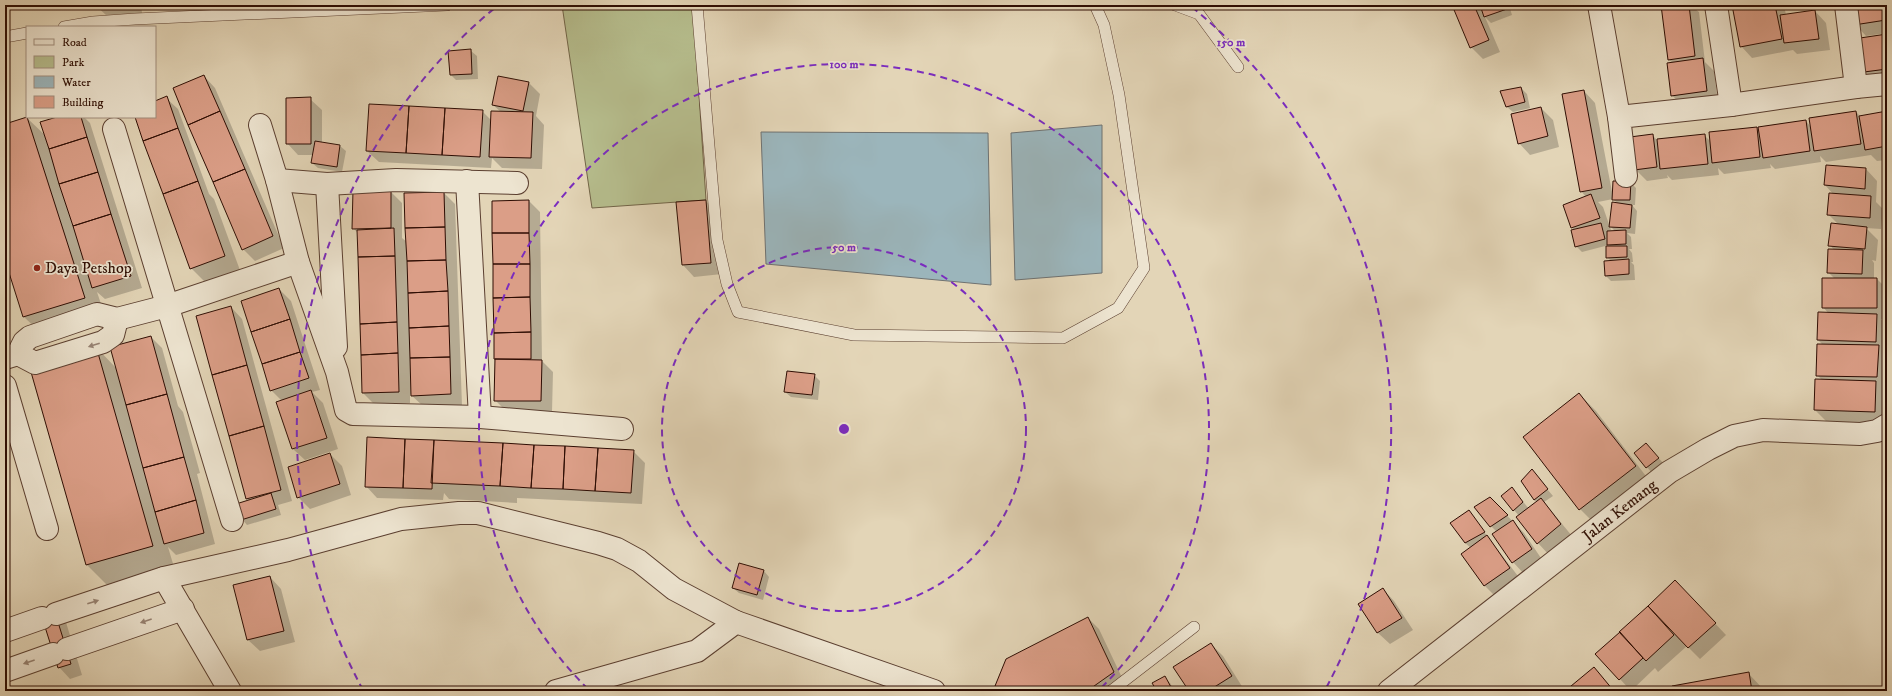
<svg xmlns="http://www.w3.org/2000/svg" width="1892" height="696" font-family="'IM FELL DW Pica',serif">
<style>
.green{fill:#b6bd8d;stroke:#726548}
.water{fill:#9bb5bb;stroke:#6f7271}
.shadow{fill:#0003;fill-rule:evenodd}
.building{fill:#db9e87;stroke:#2e0d03}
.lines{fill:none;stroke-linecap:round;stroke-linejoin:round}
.lane-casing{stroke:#5b3f30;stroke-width:12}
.street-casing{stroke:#5b3f30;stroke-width:24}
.lane{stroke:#ede4d0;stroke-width:11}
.street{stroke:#ede4d0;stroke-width:22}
.oneway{fill:#978374}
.ring{fill:none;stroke:#7b2cbf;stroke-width:2;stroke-dasharray:7 5}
.poi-dot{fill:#8f2418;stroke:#ede4d0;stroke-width:1.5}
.labels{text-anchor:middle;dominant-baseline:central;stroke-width:3.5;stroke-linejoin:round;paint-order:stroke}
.poi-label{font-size:16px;fill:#2e0d03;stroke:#ede4d0;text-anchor:start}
.street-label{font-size:16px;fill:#2e0d03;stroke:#ede4d0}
.centre{fill:#7b2cbf;stroke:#ede4d0;stroke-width:2}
.ring-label{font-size:12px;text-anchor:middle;font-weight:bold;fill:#7b2cbf;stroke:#ede4d0;stroke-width:3.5;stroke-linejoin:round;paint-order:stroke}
</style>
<rect width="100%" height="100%" fill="#e3d5b7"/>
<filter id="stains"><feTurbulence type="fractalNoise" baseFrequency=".005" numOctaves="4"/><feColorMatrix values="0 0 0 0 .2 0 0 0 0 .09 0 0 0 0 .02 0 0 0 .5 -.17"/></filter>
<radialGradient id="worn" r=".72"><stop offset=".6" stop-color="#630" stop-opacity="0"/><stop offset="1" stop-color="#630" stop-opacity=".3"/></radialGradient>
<!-- green -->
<path class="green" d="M562,5H693L706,200L592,208Z"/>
<!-- water -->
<path class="water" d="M1102,125V273L1015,280L1011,133Z
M761,132L988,133L991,285L766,264Z"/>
<!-- shadow -->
<path class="shadow" d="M95,5H141L142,13L106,15Z
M1453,5H1509L1512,15L1491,23L1485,17L1500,52L1483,59L1471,47Z
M1662,5H1695V9L1699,12L1705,62L1714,71L1718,102L1683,107L1672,95L1673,63L1669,60Z
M1733,5H1784L1786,15L1815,11L1826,23L1830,50L1797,54L1793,50L1752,58L1741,46Z
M1853,5H1887V33L1866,36L1855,24Z
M1887,35V88L1882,89L1865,72Z
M471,51L477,56L478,79L456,80L450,74L449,52Z
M204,76L215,88L284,248L255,261L243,249Z
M529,83L540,94L536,116L544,125L542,169L502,168L492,158L491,168L379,162L367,151L482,111L491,120L501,112L493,105Z
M1521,88L1527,94L1530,108L1513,112L1507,107Z
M1584,91L1595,103L1613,197L1630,182L1636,188L1635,205H1632L1637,211L1635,234L1627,233L1631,237L1632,249H1629L1632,253L1633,262H1631L1634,265L1635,280L1611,281L1606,276L1611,261L1607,257L1611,247L1609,245L1582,252L1576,246L1575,230L1572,228L1564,205L1586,197L1581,191ZM1613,199L1618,204L1610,226L1616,232H1606L1611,230L1603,207L1598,202Z
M166,98L178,109L209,194L214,199L241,273L208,285L191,268L136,117H155V102Z
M310,99L322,110V143L340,146L346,151L342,172L318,168L312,163L314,155H298L287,143Z
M1541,108L1553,120L1559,147L1530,155L1519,143Z
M1856,112L1861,117L1887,112V160L1877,161L1871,155L1826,162L1820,156L1821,162L1775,169L1770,164L1771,168L1724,174L1718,168L1719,175L1672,180L1667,175L1668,178L1647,181L1635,169L1652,135L1657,140L1704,135L1710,141L1756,128L1760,132L1806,121L1811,127Z
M60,117H84L90,123L142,288L105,299L97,292L106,319L46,338L24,317L5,256V125L27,118L46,136Z
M1866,169L1877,181L1876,202L1883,209L1881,229L1866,228L1878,240L1876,261L1872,260L1874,263V279H1877L1887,289V319H1881L1887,325V353H1885L1887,355V388H1882L1887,393L1886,423L1827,422L1815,410L1816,380H1822L1817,375L1823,345L1818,340L1829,314L1823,307L1835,279L1828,272L1834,250L1830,245L1839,225L1828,214L1834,195L1825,185Z
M390,191L402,203V238L407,242L444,193L455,204L462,406L424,407L410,394V403L375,405L363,393L358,233L353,228Z
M529,201L540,212L542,361L553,372L552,412H507L495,400L493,202Z
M706,201L717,213L722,274L694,277L683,265L678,203Z
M279,289L291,301L320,390L312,392L323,403L338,449L305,460L293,449L278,403L282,401L271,390Z
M231,307L242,319L292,501L278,505L281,515L247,525L242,519L249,501L247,499L197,317Z
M151,337L162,348L178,406L183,412L200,473L197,474L215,544L176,555L168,547L174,567L108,586L87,565L96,347L117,369Z
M814,375L820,381L818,400L791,397L785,392Z
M1579,394L1596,411L1652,484L1597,526L1580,509L1524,437Z
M1646,444L1664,464L1652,473L1635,453Z
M633,451L645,463L642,504L517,498V503L449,499L444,493L443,500L377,498L366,486Z
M330,454L342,466L351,495L310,509L298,497Z
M1532,471L1553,496L1544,502L1572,536L1549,555L1538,543L1519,516L1502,496L1512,488L1529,509L1537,502L1534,500Z
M1490,498L1524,533L1543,561L1524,574L1513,562L1497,532L1491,526Z
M1468,511L1521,580L1496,597L1485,586L1463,554L1471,548L1465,543Z
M764,571L769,577L763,600L739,593L733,588Z
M270,577L281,589L295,642L260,651L248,640Z
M1675,581L1726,635L1700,659L1687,646L1658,672L1655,668L1631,691L1597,654Z
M1383,589L1394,601L1413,630L1390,644L1378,633L1360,604Z
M41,611L65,619L82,675L70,679L59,667Z
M1088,618L1099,629L1125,684L1115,691H1002L996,685Z
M1211,644L1223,656L1243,688L1238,691H1190Z
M1594,668L1614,691H1566Z
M1748,673L1765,691H1674Z
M1165,677L1170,683L1175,691H1158Z"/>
<!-- building -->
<path class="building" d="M1452,5H1474L1489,40L1470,48Z
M1480,5H1506L1507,9L1484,17Z
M1661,5H1689L1695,56L1668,60Z
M1732,5H1775L1782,39L1740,47Z
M1852,5H1885L1886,20L1854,25Z
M1815,10L1819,39L1784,43L1780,15Z
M1887,34V69L1864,72L1860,38Z
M471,49L472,74L450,75L448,51Z
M1703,58L1707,91L1671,96L1667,63Z
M204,75L220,111L188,125L173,88Z
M498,76L529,82L523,111L492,105Z
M1521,87L1525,102L1506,107L1500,91Z
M1584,90L1602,188L1580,192L1562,94Z
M167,96L178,128L143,141L135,117H155V101Z
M311,97V144H286V98Z
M369,104L409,106L406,153L366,151Z
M409,106L445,108L442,155L406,153Z
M1541,107L1548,136L1518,144L1511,114Z
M445,108L483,110L480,157L442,155Z
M220,111L245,169L213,182L188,125Z
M491,111L533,112L531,158L489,157Z
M1856,111L1861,144L1814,151L1809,118Z
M1887,111V146L1865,150L1859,116Z
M27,117L85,298L23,317L5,260V124Z
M57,117H81L87,137L49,149L40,122Z
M1806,120L1810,151L1763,158L1758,127Z
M1757,127L1760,157L1712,163L1709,132Z
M178,128L198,181L163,194L143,141Z
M1653,134L1657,167L1634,170L1630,137Z
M1705,134L1708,164L1660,169L1657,139Z
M87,137L98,172L59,184L49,149Z
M315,141L340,145L337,167L311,163Z
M1826,165L1866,168L1865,189L1824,185Z
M245,169L273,236L242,250L213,182Z
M98,172L111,214L73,226L59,184Z
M198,181L225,256L190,269L163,194Z
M1613,181H1631L1630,200H1612Z
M353,190H391V228L352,229Z
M444,192L445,227L405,228L404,193Z
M1829,193L1871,196L1870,218L1827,215Z
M1591,194L1600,218L1571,228L1563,205Z
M529,200V233H492V201Z
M706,200L711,263L682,265L676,202Z
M1612,202L1632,205L1630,228L1609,227Z
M111,214L131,276L92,288L73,226Z
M1601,223L1605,239L1575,247L1571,230Z
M1831,223L1867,227L1865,249L1828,246Z
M445,227L446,260L407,261L405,228Z
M394,228L395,256L358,257L357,230Z
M1626,230V244L1607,245V231Z
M492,233H529L530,264H493Z
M1606,246H1627V257L1606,258Z
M1828,249L1863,250L1862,274L1827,273Z
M395,256L397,322L360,324L358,257Z
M1629,259V274L1605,276L1604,261Z
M446,260L448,291L408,293L407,261Z
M493,264H530V297L493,298Z
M1822,278H1877V308H1822Z
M279,288L290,319L251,332L241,301Z
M448,291L449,326L409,328L408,293Z
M530,297L531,332L494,333L493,298Z
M231,306L247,365L212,375L196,316Z
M1818,312L1877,314L1876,342L1817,340Z
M290,319L300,352L262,364L251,332Z
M397,322L398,353L361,355L360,324Z
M449,326L450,357L410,358L409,328Z
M531,332V359H494V333Z
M151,336L167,394L126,405L110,347Z
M1817,344L1879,345L1877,377L1816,376Z
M96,346L153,546L86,565L29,365Z
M300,352L309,378L270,391L262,364Z
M398,353L399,392L362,393L361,355Z
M450,357L451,394L411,396L410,358Z
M495,359L542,360L541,401H494Z
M247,365L264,426L229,436L212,375Z
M787,371L815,374L812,395L784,392Z
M1815,379L1876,381L1875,412L1814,410Z
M311,390L327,438L292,449L276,402Z
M1579,393L1636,466L1579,510L1523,437Z
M167,394L184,457L143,468L126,405Z
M264,426L281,490L246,499L229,436Z
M367,437L405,439L403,488L365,487Z
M405,439L434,440L432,489L403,488Z
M434,440L503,443L500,486L431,483Z
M503,443L534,445L531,488L500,486Z
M1646,443L1659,458L1646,468L1634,453Z
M534,445L565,446L563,489L531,488Z
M565,446L598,448L595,491L563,489Z
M598,448L634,450L631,493L595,491Z
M330,453L340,484L297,498L288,467Z
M184,457L196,500L155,512L143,468Z
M1532,469L1548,489L1534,500L1521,481Z
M1512,487L1523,502L1513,511L1501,496Z
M271,493L276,509L241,520L236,504Z
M1490,497L1508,515L1490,527L1474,507Z
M1541,498L1561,524L1537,544L1516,517Z
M196,500L204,533L164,544L155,512Z
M1469,510L1485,532L1465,543L1450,523Z
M1513,520L1532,549L1512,563L1492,534Z
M1487,535L1510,568L1484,586L1461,554Z
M739,563L764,570L757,595L732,588Z
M270,576L284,631L247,640L233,585Z
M1675,580L1716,623L1688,648L1648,606Z
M1383,588L1402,618L1377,633L1358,604Z
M53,606L71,664L58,668L40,611Z
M1648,606L1674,635L1646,661L1619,632Z
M1088,617L1114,672L1087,691H1009L995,686L1006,659Z
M1620,632L1643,658L1619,680L1595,654Z
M1211,643L1232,676L1208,691H1189L1173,667Z
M1594,667L1613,690L1565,691Z
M1749,672L1752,691H1673L1672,686Z
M1165,676L1172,689L1168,691H1157L1152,683Z"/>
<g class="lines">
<defs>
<path id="lane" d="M218,5L219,15
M697,5L717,240L727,284L738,312L854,335L1063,338L1118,308L1144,268L1119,95L1104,25L1095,5
M1175,5L1199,14L1238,67
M64,27L93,22L135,19L447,5
M5,37L27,33
M1111,691L1194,627"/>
<g id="street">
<path d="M1599,5L1619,117"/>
<path d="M1716,5L1731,105"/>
<path d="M1846,5L1856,87L1887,84"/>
<path d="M260,125L277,180L298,262L337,372L346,410L353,414L480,417L622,429"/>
<path d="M114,129L232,520"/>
<path d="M1626,176L1619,117L1731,105L1856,87"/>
<path d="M277,180L327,184L396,180L517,183"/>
<path d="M467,181L480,417"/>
<path d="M327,184L336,347"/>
<path d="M18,354L35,363L103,342L113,335L117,319"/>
<path d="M5,358L18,354L24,342L30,337L97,314L117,319L167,306L298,262"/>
<path d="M5,386L47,529"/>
<path d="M164,578L230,691"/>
<path d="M56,614L164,578L288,550L401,519L459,513H478L598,543L617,549L639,561L674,589L736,622L934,691"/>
<path d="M5,631L42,618"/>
<path d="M67,649L183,609"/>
<path d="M5,671L53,654"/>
<path d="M556,691L697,651L736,622"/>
<path id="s1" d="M1389,691L1669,472L1708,449L1734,436L1763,430L1860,434L1877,431L1887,425"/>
</g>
</defs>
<!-- lane casing -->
<use href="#lane" class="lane-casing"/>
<!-- street casing -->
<use href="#street" class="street-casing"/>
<!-- lane -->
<use href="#lane" class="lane"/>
<!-- street -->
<use href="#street" class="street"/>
</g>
<!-- one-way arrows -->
<defs><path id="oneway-solid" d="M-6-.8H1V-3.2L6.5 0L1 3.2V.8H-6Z"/></defs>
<g class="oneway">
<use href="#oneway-solid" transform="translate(94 345) rotate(163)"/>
<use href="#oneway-solid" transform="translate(93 602) rotate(-18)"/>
<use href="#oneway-solid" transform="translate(146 621) rotate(161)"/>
<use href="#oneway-solid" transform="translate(29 662) rotate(161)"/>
</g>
<!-- distance rings -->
<g class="ring">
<circle cx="844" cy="429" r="182"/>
<path d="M588 689A365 365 0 1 1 1100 689"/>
<path d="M363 690A547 547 0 0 1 496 7M1192 7A547 547 0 0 1 1325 690"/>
</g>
<!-- markers -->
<circle class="poi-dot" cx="37" cy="268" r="4"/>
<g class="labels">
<!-- poi labels -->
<g class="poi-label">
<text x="45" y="268">Daya Petshop</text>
</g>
<!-- street labels -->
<g class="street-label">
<text stroke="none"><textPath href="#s1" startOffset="293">Jalan Kemang</textPath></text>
</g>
</g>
<circle cx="844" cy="429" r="6" class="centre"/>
<g class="ring-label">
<text x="1231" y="46">150 m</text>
<text x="844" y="68">100 m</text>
<text x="844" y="251">50 m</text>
</g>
<!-- margin -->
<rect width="1892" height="696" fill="none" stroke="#e3d5b7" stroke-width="20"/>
<rect x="6" y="6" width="1880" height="684" fill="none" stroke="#2e0d03" stroke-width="2"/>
<rect x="10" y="10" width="1872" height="676" fill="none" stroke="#2e0d03"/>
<!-- legend -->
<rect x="26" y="26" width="130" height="92" fill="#ede4d0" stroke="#a18e7e"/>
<rect x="34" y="39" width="20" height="6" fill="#ede4d0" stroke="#a18e7e"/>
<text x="62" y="46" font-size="12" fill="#2e0d03">Road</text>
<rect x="34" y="56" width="20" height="12" fill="#b6bd8d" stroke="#a18e7e"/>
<text x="62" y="66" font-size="12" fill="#2e0d03">Park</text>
<rect x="34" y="76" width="20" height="12" fill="#9bb5bb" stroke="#a18e7e"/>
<text x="62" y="86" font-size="12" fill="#2e0d03">Water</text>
<rect x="34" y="96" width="20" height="12" fill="#db9e87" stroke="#a18e7e"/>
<text x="62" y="106" font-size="12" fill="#2e0d03">Building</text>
<rect width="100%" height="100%" filter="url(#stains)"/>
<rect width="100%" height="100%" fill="url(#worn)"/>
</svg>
